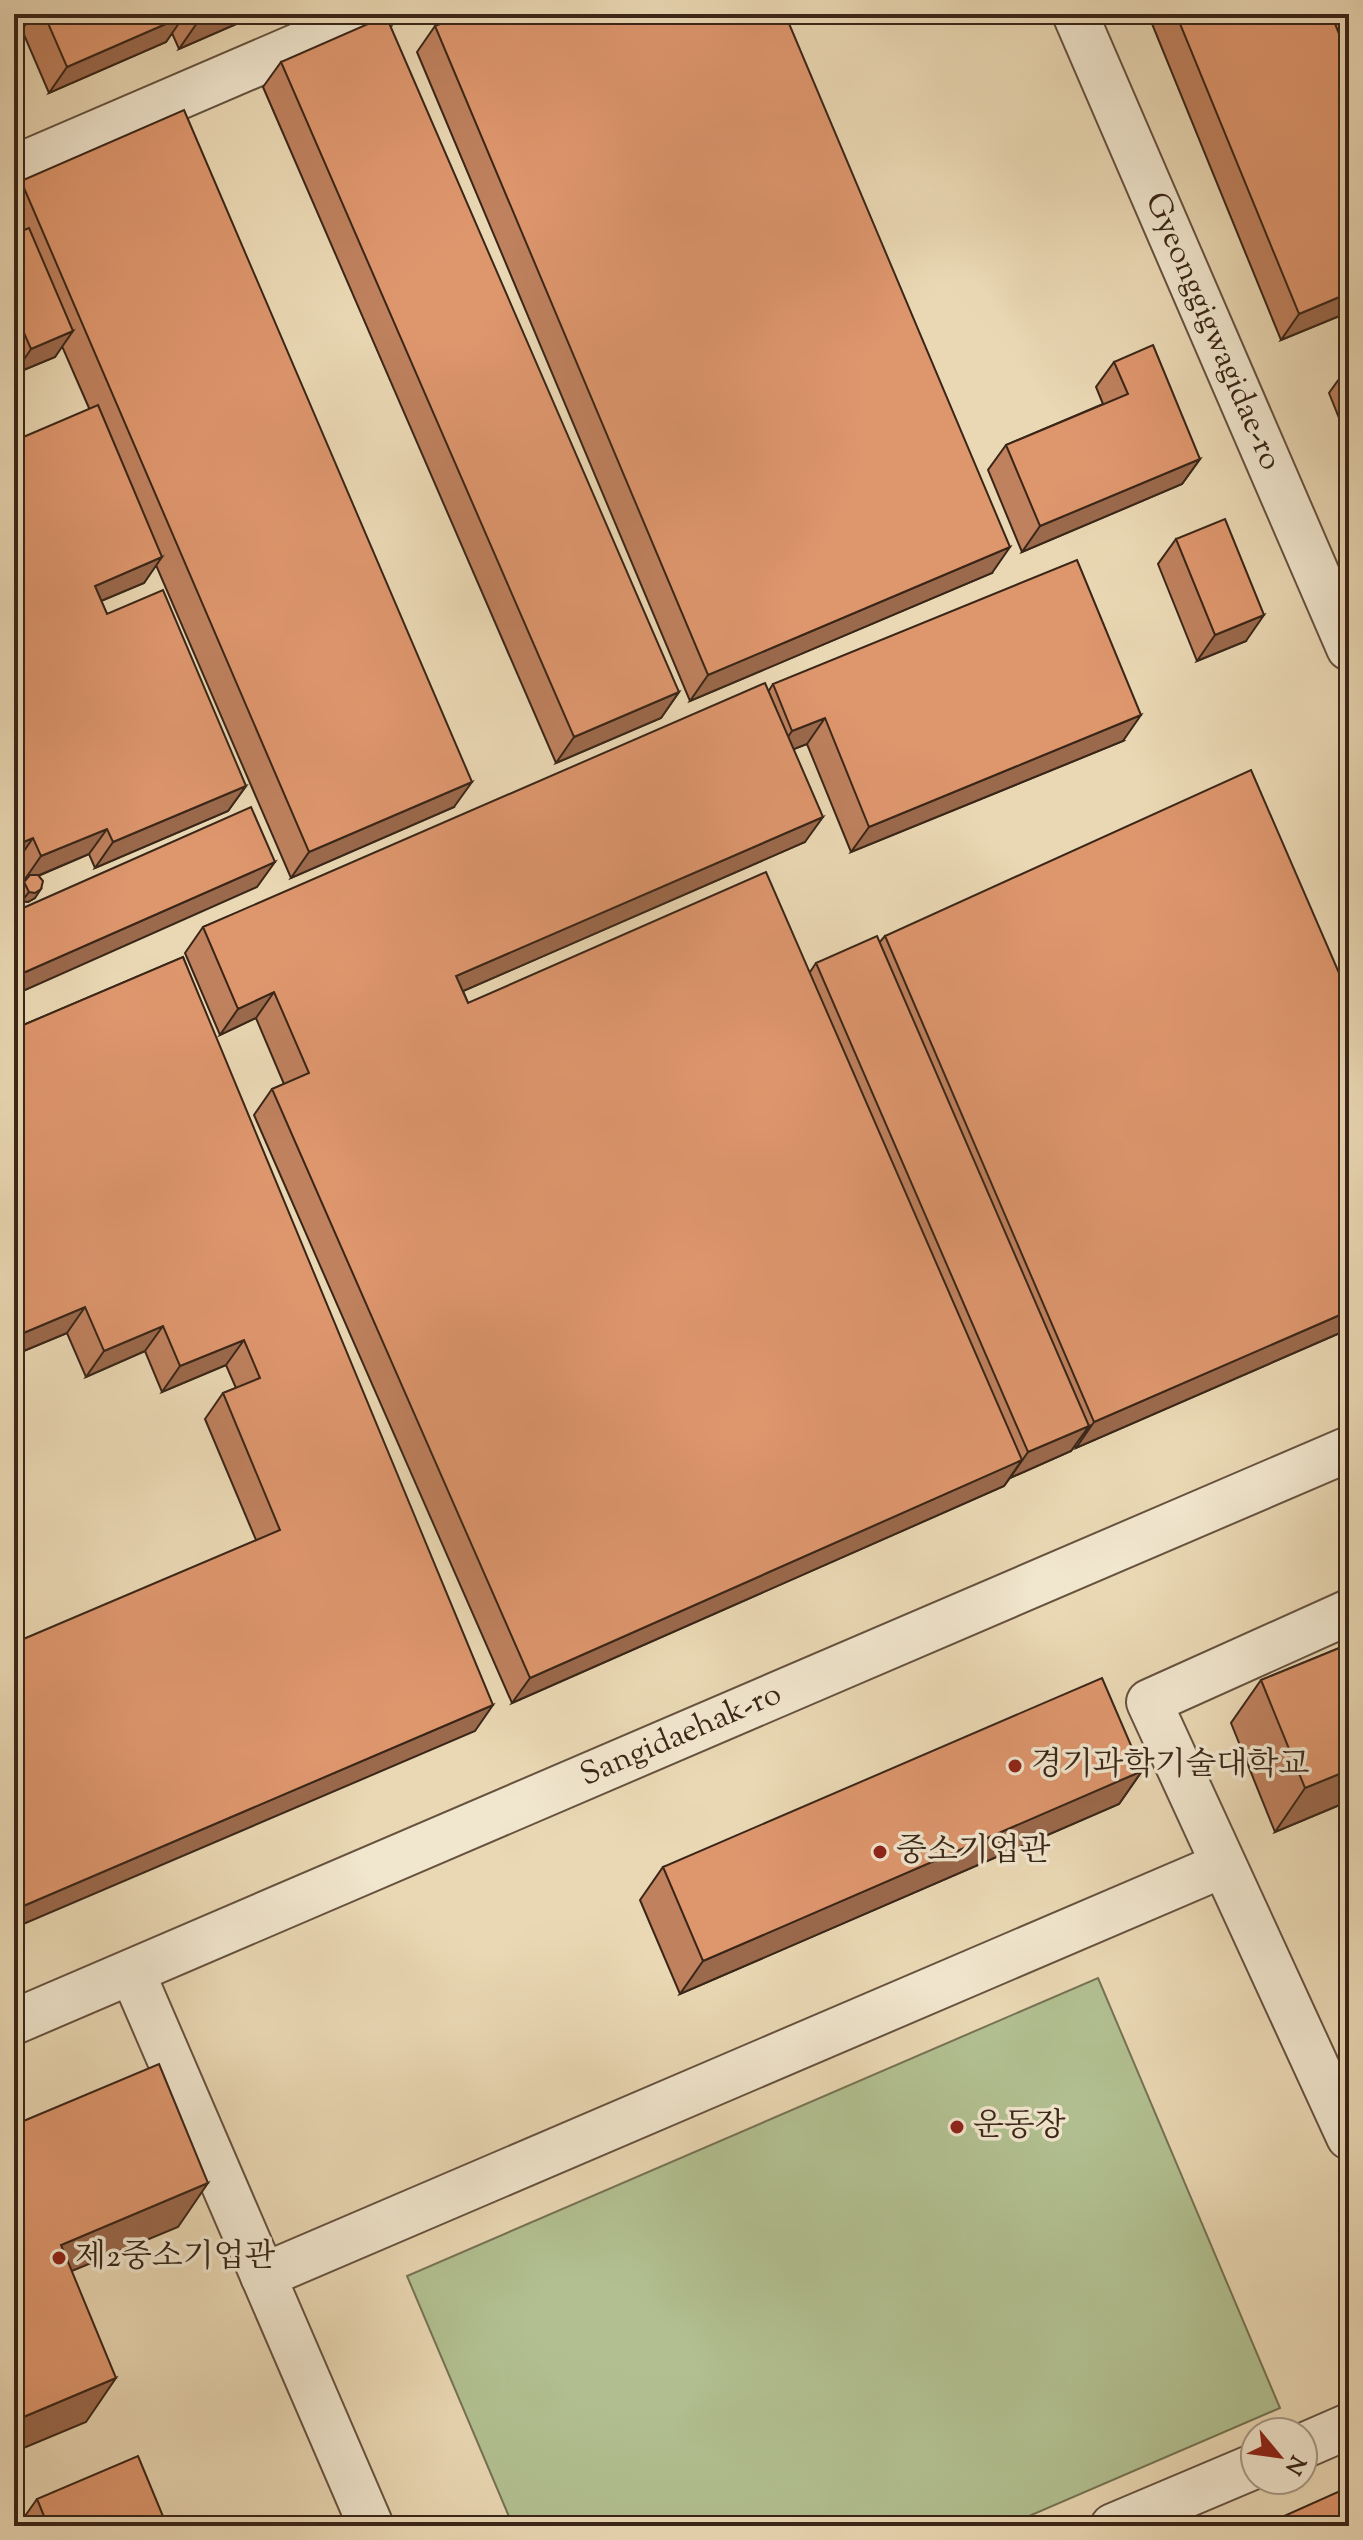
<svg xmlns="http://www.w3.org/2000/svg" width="1363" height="2540" font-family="'Sorts Mill Goudy','Noto Serif KR',serif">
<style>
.green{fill:#b2c091;stroke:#767354;stroke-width:2}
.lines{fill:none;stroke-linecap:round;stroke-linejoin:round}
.minor-casing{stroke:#66523f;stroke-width:48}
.minor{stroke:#f1e6ce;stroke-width:44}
.wall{fill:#bf815e;stroke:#3a2618;stroke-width:2}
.shaded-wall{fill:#9b694c;stroke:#3a2618;stroke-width:2}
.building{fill:#de966d;stroke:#3a2618;stroke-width:2}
.poi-dot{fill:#8f2418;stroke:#f1e6ce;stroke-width:3}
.labels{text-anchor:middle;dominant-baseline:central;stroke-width:7;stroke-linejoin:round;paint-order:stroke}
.street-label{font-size:32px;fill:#3a2618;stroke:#f1e6ce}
.poi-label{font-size:32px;fill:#3a2618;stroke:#f1e6ce;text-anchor:start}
</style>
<rect width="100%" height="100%" fill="#ead8b4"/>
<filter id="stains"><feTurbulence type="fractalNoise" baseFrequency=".0025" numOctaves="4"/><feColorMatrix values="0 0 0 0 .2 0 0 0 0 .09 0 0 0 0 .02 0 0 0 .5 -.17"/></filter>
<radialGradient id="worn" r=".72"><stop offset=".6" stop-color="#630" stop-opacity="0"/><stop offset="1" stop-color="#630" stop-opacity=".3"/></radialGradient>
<!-- green -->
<path class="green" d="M1098,1978L1280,2408L1006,2526H513L407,2276Z"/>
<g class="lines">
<defs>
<g id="minor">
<path id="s1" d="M1075,14L1349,648"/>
<path d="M14,168L372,14"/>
<path d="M1349,1612L1149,1702L1349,2137"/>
<path d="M132,1972L371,2526"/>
<path id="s2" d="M14,2022L1349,1449"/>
<path d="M263,2276L1223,1865"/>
<path d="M1303,2446L1349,2426"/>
<path d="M1113,2526L1255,2466"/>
</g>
</defs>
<!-- minor casing -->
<use href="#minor" class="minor-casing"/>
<!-- minor -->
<use href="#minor" class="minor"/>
</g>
<!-- wall -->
<path class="wall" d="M14,14H259L179,49L172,33L166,42L49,93L22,30L14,41Z
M1148,14H1343L1349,28V312L1281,340Z
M435,26L992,573L690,701L417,52Z
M281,62L679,692L661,718L556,763L263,87Z
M21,181L454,807L291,878L156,565L144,583L101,601L107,614L246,786L228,811L95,868L89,854L38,876L35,898L28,902L22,901L18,891L25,881L23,882L15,864L89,408L62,346L55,357L14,374V190Z
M1114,362L1200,459L1182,484L1022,552L988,470L1006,445L1103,404L1096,387Z
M1349,367V443L1329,393L1347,368Z
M1176,539L1246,641L1197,661L1158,564Z
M773,684L1123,741L851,852L807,744L793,749L805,842L463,991L468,1003L810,972L816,963L879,943L885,936L1349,1329L1076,1448L1075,1445L1071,1451L1010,1478L1004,1486L512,1703L254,1115L272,1089L284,1084L256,1018L220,1035L185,953L203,927L768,692Z
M183,957L475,1731L256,1540L205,1419L223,1393L236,1388L226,1365L162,1392L145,1351L86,1377L67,1333L14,1355V1029Z
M1349,1644V1801L1275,1832L1231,1723L1261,1680Z
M1142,1771L1119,1804L680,1994L640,1900L663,1867Z
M37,2499L167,2526H18Z"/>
<!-- shaded-wall -->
<path class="shaded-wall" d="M218,14H259L179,49L197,23Z
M184,16L166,42L49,93L67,67Z
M28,21L14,41V27Z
M1349,293V312L1281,340L1299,314Z
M73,331L55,357L14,374L31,349Z
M1200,459L1182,484L1022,552L1040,526Z
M1010,547L992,573L690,701L708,675Z
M162,557L144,583L77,611L95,586Z
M1264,615L1246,641L1197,661L1215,635Z
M679,692L661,718L556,763L574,737Z
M1141,715L1123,741L851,852L869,827Z
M825,718L807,744L774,757L792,731Z
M472,782L454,807L291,878L309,852Z
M246,786L228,811L95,868L113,842Z
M823,817L805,842L438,1002L456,976Z
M107,829L89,854L23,882L41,856Z
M33,838L15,864H14V846Z
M275,862L257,887L14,995V977Z
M41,889L35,898L28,902L22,901L29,892Z
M274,992L256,1018L220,1035L238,1009Z
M85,1307L67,1333L14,1355V1337Z
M1349,1311V1329L1076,1448L1094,1422Z
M163,1326L145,1351L86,1377L104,1351Z
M244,1340L226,1365L162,1392L180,1366Z
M1089,1426L1071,1451L1010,1478L1028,1452Z
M1022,1460L1004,1486L512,1703L530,1678Z
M493,1705L475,1731L14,1928V1910Z
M1349,1770V1801L1275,1832L1305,1788Z
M1142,1771L1119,1804L680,1994L703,1961Z
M208,2183L178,2227L31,2288L61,2245Z
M116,2378L86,2422L14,2452V2421Z"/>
<!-- building -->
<path class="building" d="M14,14H25L28,21L14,27Z
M44,14H183L184,16L67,67Z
M193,14H218L197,23Z
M464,14H785L1010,547L708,675L435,26Z
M1176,14H1331L1349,58V293L1299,314Z
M1331,14H1343L1349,28V58Z
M386,16L679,692L574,737L281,62Z
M184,110L472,782L309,852L21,181Z
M29,228L73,331L31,349L14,310V234Z
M1153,345L1200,459L1040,526L1006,445L1128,394L1114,362Z
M98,405L162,557L95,586L107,614L163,590L246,786L113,842L107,829L41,856L33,838L14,846V441Z
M1225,519L1264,615L1215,635L1176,539Z
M1077,560L1141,715L869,827L825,718L792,731L773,684Z
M765,683L823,817L456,976L468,1003L766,872L1022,1460L530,1678L272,1089L309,1073L274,992L238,1009L203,927Z
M1251,770L1349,996V1311L1094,1422L885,936Z
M251,807L275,862L14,977V912Z
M30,875H38L43,881L41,889L35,893L29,892L24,882Z
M877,936L1089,1426L1028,1452L816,963Z
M183,957L493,1705L14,1910V1643L280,1530L223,1393L260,1378L244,1340L180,1366L163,1326L104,1351L85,1307L14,1337V1029Z
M1349,1644V1770L1305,1788L1261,1680Z
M1102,1678L1142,1771L703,1961L663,1867Z
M159,2064L208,2183L61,2245L116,2378L14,2421V2125Z
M138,2456L167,2526H48L37,2499Z
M1349,2487V2526H1262Z"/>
<!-- markers -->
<g class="poi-dot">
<circle cx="1015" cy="1766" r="8"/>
<circle cx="880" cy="1852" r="8"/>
<circle cx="957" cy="2127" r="8"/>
<circle cx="59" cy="2258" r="8"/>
</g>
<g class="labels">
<!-- street labels -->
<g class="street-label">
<text stroke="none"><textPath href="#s1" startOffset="346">Gyeonggigwagidae-ro</textPath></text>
<text stroke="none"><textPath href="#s2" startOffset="726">Sangidaehak-ro</textPath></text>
</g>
<!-- poi labels -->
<g class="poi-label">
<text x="1031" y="1766">경기과학기술대학교</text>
<text x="896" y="1852">중소기업관</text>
<text x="973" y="2127">운동장</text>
<text x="75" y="2258">제2중소기업관</text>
</g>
</g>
<!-- margin -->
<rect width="1363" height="2540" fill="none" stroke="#ead8b4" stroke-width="48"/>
<rect x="16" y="16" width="1331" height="2508" fill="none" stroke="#3a2618" stroke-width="4"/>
<rect x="24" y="24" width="1315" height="2492" fill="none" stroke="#3a2618" stroke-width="2"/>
<!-- north arrow -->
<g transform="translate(1279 2456) rotate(119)"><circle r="38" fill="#f1e6ce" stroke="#a89985" stroke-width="2"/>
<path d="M0-6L14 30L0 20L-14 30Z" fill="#8f2418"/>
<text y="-12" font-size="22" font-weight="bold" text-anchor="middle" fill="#3a2618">N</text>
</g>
<rect width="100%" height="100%" filter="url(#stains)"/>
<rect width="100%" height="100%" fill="url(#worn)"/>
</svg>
